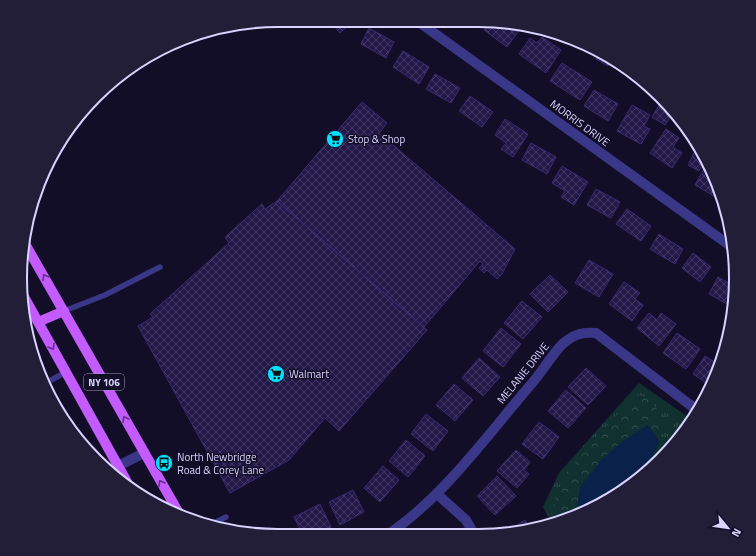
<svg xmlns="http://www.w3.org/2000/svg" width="756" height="556" font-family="'Titillium Web',sans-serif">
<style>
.grass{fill:url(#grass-tufts)}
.forest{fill:url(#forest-crowns)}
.water{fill:#0a214a}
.building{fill:url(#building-cross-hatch);stroke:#3a2a75}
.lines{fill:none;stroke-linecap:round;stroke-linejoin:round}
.service{stroke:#3b3788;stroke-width:5.5}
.minor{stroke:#3b3788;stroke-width:10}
.primary{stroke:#c45bff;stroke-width:10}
.oneway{stroke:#633188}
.labels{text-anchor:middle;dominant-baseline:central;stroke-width:3;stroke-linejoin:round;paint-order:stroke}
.shield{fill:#130e27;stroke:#9e99be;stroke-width:1}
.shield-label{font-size:10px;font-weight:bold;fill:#d9d4ff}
.street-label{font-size:11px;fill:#d9d4ff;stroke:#130e27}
.poi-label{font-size:11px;fill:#d9d4ff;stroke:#130e27;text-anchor:start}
.rim{fill:none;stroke:#d9d4ff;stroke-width:2}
</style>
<defs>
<pattern id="grass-tufts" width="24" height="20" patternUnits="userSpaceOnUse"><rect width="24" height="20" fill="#113130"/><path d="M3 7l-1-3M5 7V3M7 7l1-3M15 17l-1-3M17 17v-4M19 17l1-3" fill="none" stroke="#334e4f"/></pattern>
<pattern id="forest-crowns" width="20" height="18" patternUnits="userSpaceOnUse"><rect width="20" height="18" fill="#113130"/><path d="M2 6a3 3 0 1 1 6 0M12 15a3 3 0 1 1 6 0" fill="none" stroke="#334e4f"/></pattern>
<pattern id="building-cross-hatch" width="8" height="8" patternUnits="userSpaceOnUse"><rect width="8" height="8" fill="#231948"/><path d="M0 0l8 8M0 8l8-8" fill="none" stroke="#423a63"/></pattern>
</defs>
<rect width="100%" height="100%" fill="#130e27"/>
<!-- grass -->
<path class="grass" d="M33,354L56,397L53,399L40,377Z
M639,383L691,419L635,483L577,516L552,523L543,507L559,473Z"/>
<!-- forest -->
<path class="forest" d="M634,395C661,395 661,421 659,441L648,425L580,487L576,517L560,521L555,512L554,502L566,473Z"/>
<!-- water -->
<path class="water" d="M648,425L659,441C654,455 648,471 636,482C625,492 590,510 576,517L580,487L602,459L624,440Z"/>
<!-- building -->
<path class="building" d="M329,20H354L340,33Z
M491,21L506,22L518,32L507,47L484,30Z
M369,28L394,42L386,58L361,44Z
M542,37L561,50L546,73L519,54L530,38L537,43Z
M403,51L429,67L419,84L393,67Z
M599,54L612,59L608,66L596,59Z
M562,63L592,82L580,100L550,81Z
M435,74L460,88L451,103L426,89Z
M594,90L618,104L608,121L584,106Z
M470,96L493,112L482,127L459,111Z
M362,102L387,123L379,133L515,249L502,274L497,279L487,270L484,273L479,268L483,264L480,261L424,327L277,201Z
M632,105L650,115L644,126L650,129L641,144L617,131Z
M659,105L672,114L665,125L652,117Z
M505,119L528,134L513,157L501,149L506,143L495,135Z
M666,129L679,138L673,147L682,153L672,168L650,153Z
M531,143L556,157L547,174L522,160Z
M694,153L700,157L703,163L699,171L688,165Z
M562,166L588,182L574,205L561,197L565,191L552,183Z
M705,167L720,197L719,199L695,185Z
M596,189L620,202L611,218L587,205Z
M277,201L427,330L339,431L325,418L289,460L230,493L138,326L153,317L150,314L229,243L225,237L262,204L265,209Z
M627,209L651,226L641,241L616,224Z
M659,234L683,249L675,264L650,249Z
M693,253L711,267L700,282L682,268Z
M589,260L613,274L599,297L575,283Z
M550,275L568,292L548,312L530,294Z
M718,277L732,285L734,308L709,294Z
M624,282L640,293L635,299L643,305L632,321L609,304Z
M522,301L542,317L523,339L504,323Z
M649,313L657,320L661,313L676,324L659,346L637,328Z
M501,328L521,344L503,367L483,351Z
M677,333L700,349L686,369L663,353Z
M705,356L716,363L709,385L693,374Z
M479,358L500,377L483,396L462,378Z
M586,368L606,386L588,405L568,387Z
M454,384L473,400L455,421L436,405Z
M566,390L586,408L568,428L548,411Z
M426,414L448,431L433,451L411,434Z
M539,422L559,437L543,459L522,444Z
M406,440L425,456L408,477L389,461Z
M516,450L530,462L524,470L529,474L517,488L497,471Z
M383,466L399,480L380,502L364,488Z
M497,476L516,496L495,515L477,496Z
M353,490L364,512L340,525L329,502Z
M320,504L331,527L315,535H303L294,517Z
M525,520L530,529L508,534L507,532Z
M290,528L294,535H277Z"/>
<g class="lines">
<!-- service -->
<path class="service" d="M64,311L105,295L160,267
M44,384L66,372
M210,525L226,517"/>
<!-- minor -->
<path class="minor" d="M416,20L729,245
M112,469L144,453
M437,494L466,520L474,534
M387,535C443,498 489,433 533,382C542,372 556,348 565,342C575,334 583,332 596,333L698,411"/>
<!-- primary -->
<path class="primary" d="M24,242L180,515
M23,295L127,482
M38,322L64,311"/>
</g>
<!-- one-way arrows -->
<defs><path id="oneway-chevron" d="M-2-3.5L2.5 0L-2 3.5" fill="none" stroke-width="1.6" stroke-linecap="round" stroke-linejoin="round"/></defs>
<g class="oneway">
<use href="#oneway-chevron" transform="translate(45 277) rotate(-120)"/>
<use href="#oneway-chevron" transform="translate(52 347) rotate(61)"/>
<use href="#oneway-chevron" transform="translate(125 419) rotate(-120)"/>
<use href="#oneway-chevron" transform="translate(161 483) rotate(-120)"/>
</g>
<!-- icons -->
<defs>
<symbol id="supermarket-disc" viewBox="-11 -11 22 22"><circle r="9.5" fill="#00e2ff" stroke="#130e27"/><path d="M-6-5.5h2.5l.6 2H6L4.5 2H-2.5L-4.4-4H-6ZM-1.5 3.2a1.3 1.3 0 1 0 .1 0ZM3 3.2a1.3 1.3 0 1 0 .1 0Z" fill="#111"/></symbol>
<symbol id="bus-disc" viewBox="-11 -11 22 22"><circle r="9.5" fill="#00e2ff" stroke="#130e27"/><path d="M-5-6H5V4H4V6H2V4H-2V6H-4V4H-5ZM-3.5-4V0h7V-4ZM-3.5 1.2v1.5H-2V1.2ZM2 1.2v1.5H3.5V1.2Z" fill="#111"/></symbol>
</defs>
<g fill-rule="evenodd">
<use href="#supermarket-disc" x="325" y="129" width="20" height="20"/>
<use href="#supermarket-disc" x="266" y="364" width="20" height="20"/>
<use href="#bus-disc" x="154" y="453" width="20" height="20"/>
</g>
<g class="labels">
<!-- shield labels -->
<rect class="shield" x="84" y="374" width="40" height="16" rx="3"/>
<g class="shield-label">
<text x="104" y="382">NY 106</text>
</g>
<!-- street labels -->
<g class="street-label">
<text transform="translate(580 123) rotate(36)">MORRIS DRIVE</text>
<text transform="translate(523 373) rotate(-51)">MELANIE DRIVE</text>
</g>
<!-- poi labels -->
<g class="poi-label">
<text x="348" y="139">Stop &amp; Shop</text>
<text x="289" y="374">Walmart</text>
<text x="177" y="457">North Newbridge<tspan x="177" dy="13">Road &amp; Corey Lane</tspan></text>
</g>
</g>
<!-- crop -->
<path d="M0 0H756V556H0ZM278 27H478A251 251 0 0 1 729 278V278A251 251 0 0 1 478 529H278A251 251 0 0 1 27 278V278A251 251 0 0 1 278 27Z" fill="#231e38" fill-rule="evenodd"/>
<path class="rim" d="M278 27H478A251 251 0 0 1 729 278V278A251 251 0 0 1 478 529H278A251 251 0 0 1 27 278V278A251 251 0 0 1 278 27Z"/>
<!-- north arrow -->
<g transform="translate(728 528) rotate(119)" stroke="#130e27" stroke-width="3" paint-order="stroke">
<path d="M0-3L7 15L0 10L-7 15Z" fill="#d9d4ff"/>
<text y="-6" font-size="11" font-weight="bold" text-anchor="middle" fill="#d9d4ff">N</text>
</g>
</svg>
